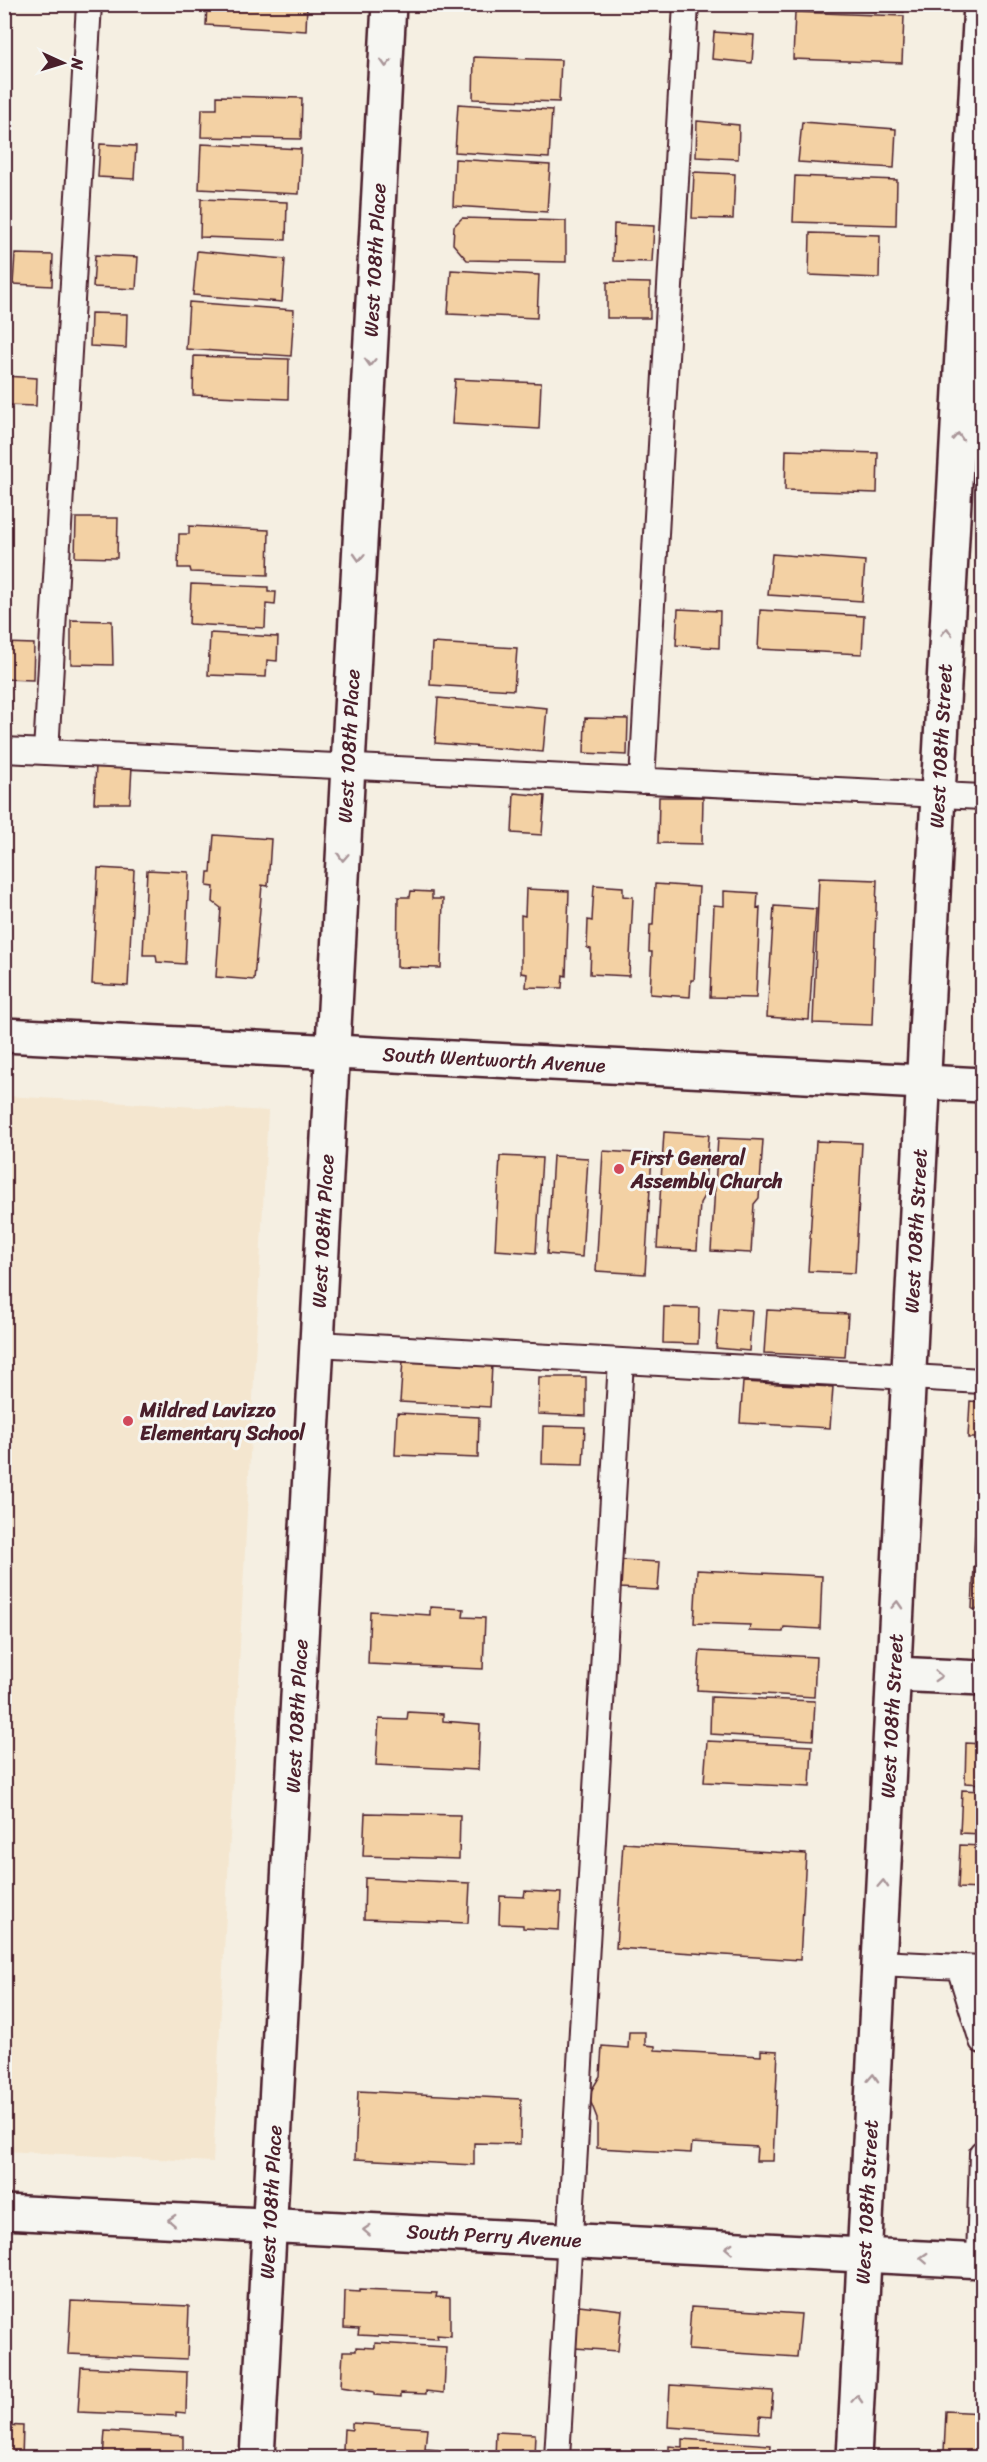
<svg xmlns="http://www.w3.org/2000/svg" width="987" height="2462" font-family="Sriracha,sans-serif">
<style>
.built{fill:#f4e6cf}
.building{fill:#f3d1a4;stroke:#4a1f2b;stroke-width:1.5}
.lines{fill:none;stroke-linecap:round;stroke-linejoin:round}
.lane-casing{stroke:#4a1f2b;stroke-width:28}
.street-casing{stroke:#4a1f2b;stroke-width:38}
.secondary-casing{stroke:#4a1f2b;stroke-width:38}
.lane{stroke:#f6f6f2;stroke-width:24}
.street{stroke:#f6f6f2;stroke-width:33}
.secondary{stroke:#f6f6f2;stroke-width:33}
.oneway{stroke:#a99598}
.poi-dot{fill:#d1495b;stroke:#f6f6f2;stroke-width:2}
.labels{text-anchor:middle;dominant-baseline:central;stroke-width:6;stroke-linejoin:round;paint-order:stroke}
.street-label{font-size:20px;fill:#4a1f2b;stroke:#f6f6f2}
.poi-label{font-size:20px;font-weight:bold;fill:#4a1f2b;stroke:#f6f6f2;text-anchor:start}
</style>
<rect width="100%" height="100%" fill="#f5efe2"/>
<filter id="ink" filterUnits="userSpaceOnUse"><feTurbulence type="fractalNoise" baseFrequency=".0167" numOctaves="2"/><feDisplacementMap in="SourceGraphic" scale="12" xChannelSelector="R" yChannelSelector="G"/><feConvolveMatrix kernelMatrix="1 2 1 2 8 2 1 2 1" color-interpolation-filters="sRGB"/></filter>
<g filter="url(#ink)">
<!-- built -->
<path class="built" d="M5,1096L268,1111L213,2162L5,2151Z"/>
<!-- building -->
<path class="building" d="M207,4H307L306,31L206,25Z
M803,4H904V12L803,7Z
M795,12L904,16L902,63L793,59Z
M714,32L754,35L752,63L712,59Z
M474,57L561,60L559,102L473,99Z
M217,96L302,98L301,139L201,137L202,109H217Z
M458,104L552,110L549,158L455,152Z
M697,121L739,125L738,159L696,157Z
M802,122L896,129L894,168L798,162Z
M100,144L136,146L134,179L98,177Z
M201,144L301,149L299,194L199,189Z
M455,159L550,165L547,212L453,206Z
M694,172L735,174L733,219L692,218Z
M795,176L897,180L896,225L793,222Z
M201,199L287,202L286,240L200,237Z
M462,218L566,221V262L467,260L453,244L454,226Z
M614,224L654,226L652,262L613,261Z
M810,233L880,235L879,278L809,275Z
M197,251L285,259L282,302L193,295Z
M15,254L53,255L52,286L13,284Z
M95,255L138,257L136,289L93,287Z
M451,270L539,275L537,318L448,314Z
M607,282L650,283V318H607Z
M189,302L294,310L291,356L186,349Z
M91,313L127,314L126,348L90,346Z
M194,356L289,359L288,399L193,395Z
M4,376L37,378L36,406L4,405Z
M455,379L541,383L539,429L452,424Z
M786,450L878,453L877,493L785,490Z
M76,518H118L117,558L75,557Z
M189,526L269,530L268,575L191,572L190,568H178L179,534H189Z
M772,554L865,561L862,601L768,595Z
M191,584L268,587V592H276L275,605L266,604L265,628L189,624Z
M678,609L720,611L719,648L676,645Z
M760,610L864,616L862,654L758,649Z
M71,620L112,621L113,665L71,664Z
M210,633L278,637L277,661L267,660L266,677L208,675Z
M4,643L34,644L33,680L4,679Z
M432,643L517,648L514,690L430,685Z
M438,698L547,708L543,752L435,743Z
M585,718L628,719L627,755L584,753Z
M96,765L132,766L130,803H94Z
M514,793L545,796L542,835L512,833Z
M659,797H703L702,844L658,843Z
M214,835L271,839L268,886L262,885L254,980L216,977L221,908L213,902L214,887L207,886L208,872H211Z
M98,868L134,870L128,986L92,984Z
M147,870L189,872L185,964L157,962L156,955H143Z
M819,878L877,880L872,1025L813,1023Z
M655,884L699,887L694,980H691L690,997L650,994L652,952H649L650,925H653Z
M594,885L623,887V896L633,897L629,976L590,974L591,949L587,948L588,920L592,921Z
M526,889L569,891L566,976L563,975L562,988L526,987L527,974L521,973V915L525,916Z
M411,891L432,892V899H443L441,968L397,967L398,897H410Z
M724,891L758,893L757,908L760,907L756,998L710,997L714,905L724,906Z
M774,906L816,909L809,1020L767,1017Z
M664,1132L709,1135L704,1196L700,1203L697,1250L657,1248Z
M718,1138L763,1140L759,1198L754,1204L751,1253L711,1251Z
M816,1141L862,1143L855,1273L808,1271Z
M603,1151L652,1154L645,1274L596,1271Z
M500,1156L542,1158L536,1253L495,1250Z
M553,1156L588,1158L582,1257L547,1254Z
M664,1307L699,1308L698,1344L663,1343Z
M719,1308L752,1310L749,1351L716,1348Z
M767,1310L848,1314L845,1357L764,1353Z
M403,1360L492,1364L490,1407L400,1402Z
M539,1377H586V1416L538,1414Z
M743,1382L833,1387L830,1428L740,1423Z
M982,1399V1441L981,1438H968L970,1401L982,1402Z
M397,1413L479,1417L478,1458L395,1455Z
M543,1426L585,1427L583,1465L542,1464Z
M976,1506H982V1551H974Z
M621,1560L660,1562L658,1590L619,1588Z
M974,1566L982,1567V1610L972,1609Z
M697,1570L822,1576L820,1629L784,1627L783,1632L749,1631L750,1625L694,1623Z
M430,1607L464,1609L463,1617L485,1618L483,1669L368,1664L370,1611L430,1615Z
M700,1651L816,1657L814,1697L697,1690Z
M711,1697L815,1701L813,1740L710,1734Z
M408,1712L443,1714V1721L480,1724L478,1770L376,1765L379,1719L407,1720Z
M707,1741L812,1746L810,1787L704,1782Z
M966,1743L982,1744V1784L965,1783Z
M962,1790L982,1791V1834L960,1833Z
M365,1813L460,1815L459,1859L363,1856Z
M623,1843L806,1854L800,1960L616,1948Z
M960,1845L982,1846V1889L958,1888Z
M365,1878L470,1883L468,1923L364,1919Z
M525,1891L561,1893L559,1930L523,1928V1925L499,1924L500,1896L524,1897Z
M629,2032H645V2045L655,2046V2050L761,2056V2050L778,2051L773,2161H756L757,2147L692,2143L691,2153L597,2148V2118L590,2100L591,2091L600,2076L602,2046L628,2048Z
M358,2091L521,2099L520,2144L474,2143V2165L355,2159Z
M359,2290L437,2293L436,2297L450,2298V2336L437,2335L438,2339L358,2335L359,2329L344,2328L345,2291L359,2292Z
M71,2301L189,2306L187,2359L68,2354Z
M579,2305L622,2310L618,2351L575,2348Z
M691,2307L801,2314L797,2357L688,2350Z
M375,2343L446,2347L444,2393L426,2391V2394L401,2393V2397L374,2395V2392L341,2387L343,2351H356V2347L375,2348Z
M81,2367L187,2372L186,2413L176,2412V2416L78,2412Z
M670,2385L773,2391L771,2417L760,2416L759,2433L668,2427Z
M946,2411L982,2413V2453L944,2452Z
M352,2423L427,2428L425,2449L438,2450L437,2458H351V2449H343L344,2429L352,2430Z
M4,2425L23,2426L22,2458H4Z
M105,2431L183,2436V2458H103Z
M496,2432L535,2434L534,2458H495Z
M682,2439L771,2445L770,2458H669V2446L682,2447Z"/>
<g class="lines">
<defs>
<path id="lane" d="M4,750L982,797
M46,752L89,4
M642,781L686,4
M317,1344L982,1381
M879,1963L982,1968
M959,1967L982,2041
M979,2261L982,2153
M557,2458L621,1361"/>
<path id="street" d="M894,1674L982,1678
M4,2212L982,2261
M257,2458L389,4
M854,2458L938,795L981,4"/>
<path id="secondary" d="M4,1035L982,1085"/>
</defs>
<!-- lane casing -->
<use href="#lane" class="lane-casing"/>
<!-- street casing -->
<use href="#street" class="street-casing"/>
<!-- secondary casing -->
<use href="#secondary" class="secondary-casing"/>
<!-- lane -->
<use href="#lane" class="lane"/>
<!-- street -->
<use href="#street" class="street"/>
<!-- secondary -->
<use href="#secondary" class="secondary"/>
</g>
<!-- one-way arrows -->
<defs><path id="oneway-chevron" d="M-2-3.5L2.5 0L-2 3.5" fill="none" stroke-width="1.6" stroke-linecap="round" stroke-linejoin="round" transform="scale(1.5)"/></defs>
<g class="oneway">
<use href="#oneway-chevron" transform="translate(386 63) rotate(93)"/>
<use href="#oneway-chevron" transform="translate(370 362) rotate(93)"/>
<use href="#oneway-chevron" transform="translate(958 437) rotate(-87)"/>
<use href="#oneway-chevron" transform="translate(359 557) rotate(93)"/>
<use href="#oneway-chevron" transform="translate(947 632) rotate(-87)"/>
<use href="#oneway-chevron" transform="translate(343 857) rotate(93)"/>
<use href="#oneway-chevron" transform="translate(897 1605) rotate(-87)"/>
<use href="#oneway-chevron" transform="translate(938 1676) rotate(3)"/>
<use href="#oneway-chevron" transform="translate(883 1884) rotate(-87)"/>
<use href="#oneway-chevron" transform="translate(873 2078) rotate(-87)"/>
<use href="#oneway-chevron" transform="translate(172 2220) rotate(-177)"/>
<use href="#oneway-chevron" transform="translate(367 2230) rotate(-177)"/>
<use href="#oneway-chevron" transform="translate(729 2248) rotate(-177)"/>
<use href="#oneway-chevron" transform="translate(924 2258) rotate(-177)"/>
<use href="#oneway-chevron" transform="translate(857 2399) rotate(-87)"/>
</g>
</g>
<!-- markers -->
<g class="poi-dot">
<circle cx="619" cy="1169" r="6"/>
<circle cx="128" cy="1421" r="6"/>
</g>
<g class="labels">
<!-- street labels -->
<g class="street-label">
<text transform="translate(375 260) rotate(-87)">West 108th Place</text>
<text transform="translate(349 746) rotate(-87)">West 108th Place</text>
<text transform="translate(941 746) rotate(-87)">West 108th Street</text>
<text transform="translate(494 1060) rotate(3)">South Wentworth Avenue</text>
<text transform="translate(323 1231) rotate(-87)">West 108th Place</text>
<text transform="translate(916 1231) rotate(-87)">West 108th Street</text>
<text transform="translate(297 1716) rotate(-87)">West 108th Place</text>
<text transform="translate(892 1716) rotate(-87)">West 108th Street</text>
<text transform="translate(271 2202) rotate(-87)">West 108th Place</text>
<text transform="translate(867 2202) rotate(-87)">West 108th Street</text>
<text transform="translate(494 2236) rotate(3)">South Perry Avenue</text>
</g>
<!-- poi labels -->
<g class="poi-label">
<text x="631" y="1158">First General<tspan x="631" dy="23">Assembly Church</tspan></text>
<text x="140" y="1410">Mildred Lavizzo<tspan x="140" dy="23">Elementary School</tspan></text>
</g>
</g>
<!-- margin -->
<rect width="987" height="2462" fill="none" stroke="#f6f6f2" stroke-width="24"/>
<rect x="12" y="12" width="963" height="2438" fill="none" stroke="#4a1f2b" stroke-width="2" filter="url(#ink)"/>
<!-- north arrow -->
<g transform="translate(63 63) rotate(94)" stroke="#f6f6f2" stroke-width="4.5" paint-order="stroke">
<path d="M0-4.5L10 22L0 15L-10 22Z" fill="#4a1f2b"/>
<text y="-9" font-size="16" font-weight="bold" text-anchor="middle" fill="#4a1f2b">N</text>
</g>
</svg>
